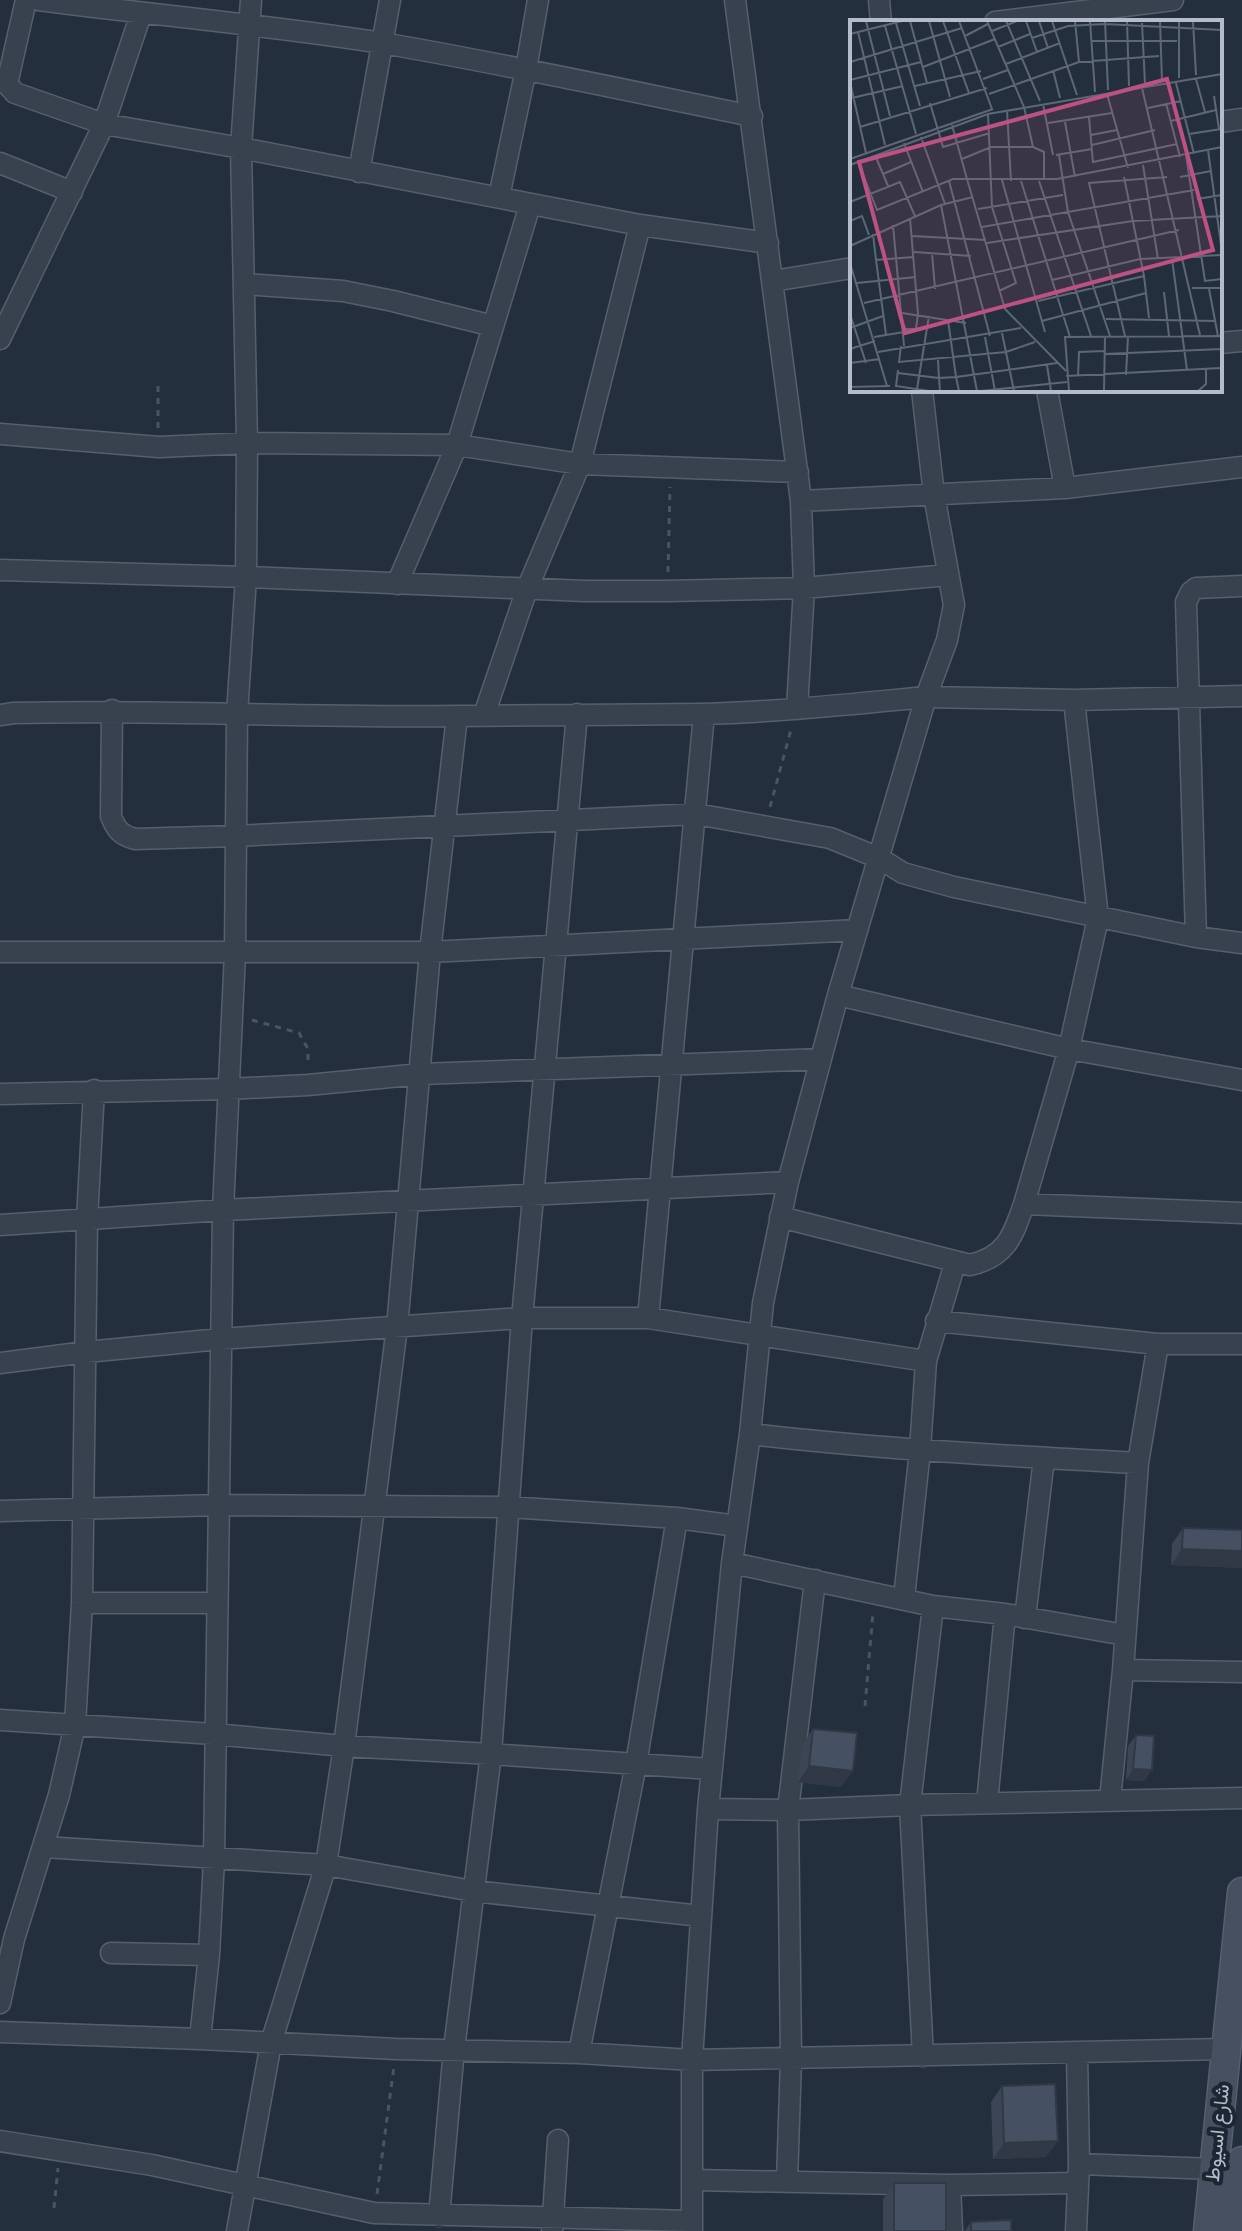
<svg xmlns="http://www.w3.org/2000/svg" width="1242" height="2231" font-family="'DM Sans',Vazirmatn,sans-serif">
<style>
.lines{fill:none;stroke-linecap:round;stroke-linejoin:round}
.street-casing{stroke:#565f6c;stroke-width:23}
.secondary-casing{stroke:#565f6c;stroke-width:31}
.path{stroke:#44595c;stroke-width:3;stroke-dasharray:6 6;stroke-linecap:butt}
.street{stroke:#38414e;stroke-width:20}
.secondary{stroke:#465061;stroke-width:28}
.wall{fill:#3b4654}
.shaded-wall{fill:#303945}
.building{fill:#455162;stroke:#303945;stroke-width:2}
.labels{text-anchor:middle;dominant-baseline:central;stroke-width:8;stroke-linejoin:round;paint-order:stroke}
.street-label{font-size:20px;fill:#b4bcc9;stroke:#1d2633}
.inset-road{fill:none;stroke:#5e6776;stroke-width:2}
.view{fill:#bd5182;fill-opacity:0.15;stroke:#bd5182;stroke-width:4}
.inset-edge{fill:none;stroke:#b4bcc9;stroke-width:4}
</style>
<rect width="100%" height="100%" fill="#242f3e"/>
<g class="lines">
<defs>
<path id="street" d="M26,0L7,84L15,93L104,124L241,148L640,225L768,243
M39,0C153,15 268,25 382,43C506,64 629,91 752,116
M735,0L801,501L804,588L797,709
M879,0L881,22
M995,22L1173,0
M1220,122L1242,119
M0,163L72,192
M359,172L390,0
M499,197L526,69L538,0
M773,281L852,268
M245,284L343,291L393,301L493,326
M0,339L104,124L141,14
M1220,343L1242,341
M922,390L934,495L954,605L947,640L926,697L1074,700L1242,696
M1047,390L1065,488
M0,434L159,447L247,443L457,445L580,464L798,472
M801,501L1065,488L1242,467
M0,570L246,577L585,591H667L804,588L948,575
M397,584L457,445L530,205
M112,710L111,816C116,830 121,835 135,839L235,836L696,814L830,838L879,858L903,873L954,887L1196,937L1242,943
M0,715L14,713C161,709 308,718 455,716C538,715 620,715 703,714C777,712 852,704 926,697L838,995L788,1182L763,1303L750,1434L732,1563L708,1809L692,2060V2231
M484,715L527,589L580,464L640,225
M1196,937L1186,602L1191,592L1196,588L1242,586
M0,952H430L857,930
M838,995L1069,1049L1242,1080
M0,1094L228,1089L308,1085L421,1074L821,1059
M1024,1204L1069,1049L1098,918L1074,700
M780,1217L970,1265C1006,1257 1013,1236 1024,1204L1242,1213
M0,1225L223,1210L788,1182
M648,1318L704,714
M936,1321L1158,1344H1242
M0,1363L86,1352L220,1339L522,1318H648L926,1361
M750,1434C879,1449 1008,1456 1138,1463
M0,1511L219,1505L507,1507L677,1518L636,1764L579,2053
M677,1518L737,1526
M732,1563L933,1606L1005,1614L1125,1635
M904,1598L920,1450L926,1361L955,1263
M82,1603H216
M1025,1618L1044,1458
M1123,1670L1242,1672
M0,1720L214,1734L344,1746L491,1754L711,1769
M1110,1800L1123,1670L1138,1463L1158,1344
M987,1803L1005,1614
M708,1809L788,1810L910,1805L1242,1798
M44,1847L326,1865L473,1891L701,1916
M111,1953L209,1955
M0,2003L14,1939L59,1795L75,1725L82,1603L87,1219L94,1090
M0,2032L200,2039L396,2049L579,2053L692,2060L1225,2049
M200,2039L209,1955L214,1859L223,1210L235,953L237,714L246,577L247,443L241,148L251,0
M923,2056L910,1805L933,1606
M0,2141L152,2165L374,2213L692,2221
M1079,2164L1214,2169
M693,2180L950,2185L1078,2183
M787,2181L791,2059L788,1810L815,1580
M950,2185L952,2231
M439,2216L454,2049L491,1754L522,1318L577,714
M237,2231L271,2043L326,1865L344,1746L397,1327L430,952L457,716
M552,2231L558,2140
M1076,2231L1079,2164L1077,2053"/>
<path id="secondary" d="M1208,2231L1242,1892
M1235,2231L1242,2161"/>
</defs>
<!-- street casing -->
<use href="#street" class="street-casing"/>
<!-- secondary casing -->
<use href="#secondary" class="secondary-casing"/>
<!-- path -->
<path class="path" d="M158,386V428
M668,572L670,487
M770,807L792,726
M252,1020L299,1033L308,1049V1066
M865,1706L873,1612
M377,2194L394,2066
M54,2208L58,2168"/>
<!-- street -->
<use href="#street" class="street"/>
<!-- secondary -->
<use href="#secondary" class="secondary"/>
</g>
<!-- wall -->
<path class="wall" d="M1183,1528L1242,1530V1568L1171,1565L1172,1544Z
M813,1729L841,1787L798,1782L802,1745Z
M1136,1735L1152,1770L1144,1781L1126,1780L1128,1746Z
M1002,2086L1046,2157L993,2159L991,2102Z
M894,2183L946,2231H883V2199Z
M971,2222L1011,2231H965Z"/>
<!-- shaded-wall -->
<path class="shaded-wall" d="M1182,1549L1242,1551V1568L1171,1565Z
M809,1766L853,1771L841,1787L798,1782Z
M1133,1769L1152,1770L1144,1781L1126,1780Z
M1058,2141L1046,2157L993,2159L1004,2143Z"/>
<!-- building -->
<path class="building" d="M1183,1528L1242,1530V1551L1182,1549Z
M813,1729L857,1733L853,1771L809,1766Z
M1136,1735L1154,1736L1152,1770L1133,1769Z
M1055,2084L1058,2141L1004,2143L1002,2086Z
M894,2183H946V2231H894Z
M1011,2220V2231H971V2222Z"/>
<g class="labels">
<!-- street labels -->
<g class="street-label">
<text transform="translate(1217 2133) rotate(-84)">شارع اسيوط</text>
</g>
</g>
<!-- overview -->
<g transform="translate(850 20)">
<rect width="372" height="372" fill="#242f3e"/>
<path class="inset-road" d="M16,1L40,96M60,1L77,63M79,1L100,77M93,1L119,73M109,1L142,89M137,1L174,87L183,127L194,132V160M156,1L190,81M176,1L187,32M189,1L198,28M202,1L227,75M225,1L229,42M240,1L245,72M255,1L258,70M310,1L312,61M329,1V58M343,1L346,55M277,2L279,66M46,3L70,86M292,3L295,64M35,6L66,114M142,11L167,1M8,12L35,125M0,14L52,1M115,16L138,4M182,18L218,6L255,4L372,10M242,21H327M148,27L180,14M0,42L112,8M156,44L210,23M73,47L145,19M203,50L210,78M133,59L158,50M346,59L355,92M0,60L71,42M0,62L16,133M326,63L344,134M65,66L131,51M292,68L350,315M139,74L229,42L309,36M257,74L278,148M364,76L369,109M2,78L53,66M80,83L93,127L140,113M316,83L330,137M193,84L203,135M298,88L331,81M157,90L161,161M138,94L142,187L166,263L149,271M239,97L243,143M321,101L366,90M215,102L225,157M198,103L262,93M10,107L137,68M339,114L371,109M241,115L267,110M71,117L95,184M54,123L73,172M242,125L305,110M358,130L372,232M25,135L38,166M206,135L242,129M209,135L218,192L260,316M336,135L355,261L372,259M0,139L143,89M112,139L141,127H183M8,142L27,190L103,159H117L102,105M243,142L327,124M0,145L138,94L372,54M293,145L308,239M33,154L61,142M274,157L294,256M330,157L361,151M152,160L195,312M99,161L140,316M171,161L220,317M189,161L241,316M347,179L372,175M0,182L50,162L65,196M91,185L127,371M128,189L213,175M0,201L12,196L19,215M43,205L54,326M132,207L344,170M23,214L26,240M62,216L136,220M137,223L283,201L372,196M0,226L91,185L123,177M64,232L121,236M82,233L85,269M322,239L337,350M0,243L37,366M202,260L290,239L372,235M7,263L66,257M342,268H372M359,269L368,316M314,272L319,316M188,281L294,256L299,298M14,283L329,210M52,293L116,303M0,294L16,343M256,299L366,301M98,300L106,357L207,343M192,301L296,273M0,308L33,296M54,309H66L68,294L60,198M152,313L164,371M36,315L26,240L64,237M275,316L239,163L317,157M24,317L54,312M135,317L145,371M51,326L49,342L156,332L185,322M0,329L25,321M28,332L171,308M254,334L372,329M0,343L30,339M197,345L201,371M48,350L46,366L79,371M216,351L155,289L117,159H207L372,127M48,353L89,358L88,340M276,355L278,316M216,356L371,348M228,356L229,332L254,331M0,367L40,366M67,369L79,296M90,371L89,358L106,357L109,371M131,371L217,362M219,371L215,317L372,316M254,371L255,316M348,371L356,364V349M372,371V317"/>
<path class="view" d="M317,59L363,230L55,313L9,142Z"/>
<rect width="372" height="372" class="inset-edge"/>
</g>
</svg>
